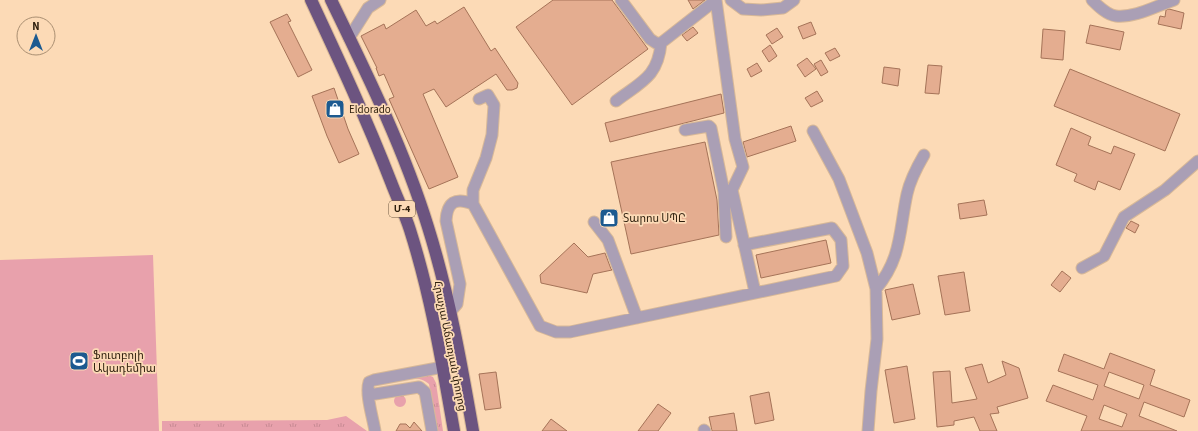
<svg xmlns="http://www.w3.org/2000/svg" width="1198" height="431" font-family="'Source Sans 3','Noto Sans Armenian',sans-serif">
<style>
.grass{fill:url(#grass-tufts)}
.park{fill:#e8a1ac}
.building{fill:#e4ad90;stroke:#a57358;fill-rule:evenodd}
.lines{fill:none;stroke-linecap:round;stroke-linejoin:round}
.minor-casing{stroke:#d7b898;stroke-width:13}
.highway-casing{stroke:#d7b898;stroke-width:14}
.minor{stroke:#aa9fb5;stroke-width:11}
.highway{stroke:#6c5480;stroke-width:12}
.labels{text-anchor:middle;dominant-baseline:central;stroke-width:3.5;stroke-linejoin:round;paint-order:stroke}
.shield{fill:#fcdab6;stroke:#6c5740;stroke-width:1}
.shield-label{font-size:10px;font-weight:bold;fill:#2e1f0d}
.poi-label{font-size:11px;fill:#2e1f0d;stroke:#fcdab6;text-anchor:start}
.street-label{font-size:11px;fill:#2e1f0d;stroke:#fcdab6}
</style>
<defs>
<pattern id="grass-tufts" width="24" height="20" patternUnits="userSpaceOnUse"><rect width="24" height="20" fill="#e8a1ac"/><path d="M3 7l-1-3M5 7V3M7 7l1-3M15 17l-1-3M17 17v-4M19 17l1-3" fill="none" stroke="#c78a93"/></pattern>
</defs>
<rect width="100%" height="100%" fill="#fcdab6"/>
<!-- grass -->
<path class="grass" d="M426,374L433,377L436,383L443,431H437L429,384C419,376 410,379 398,380Z
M394 401a6 6 0 1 1 12 0a6 6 0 1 1-12 0Z
M346,416L367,431H162V421L327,420Z"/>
<!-- park -->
<path class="park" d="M153,255L159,431H0V260Z"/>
<!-- building -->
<path class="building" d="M553,0H612L648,49L572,105L516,27Z
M688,0H705L693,9Z
M464,7L491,51L495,48L518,83L517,88L512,90H507L496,74L446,107L434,89L423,94L458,177L429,189L389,99L394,97L384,74L379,76L376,68H377L361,36L384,24L386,29L416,10L426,26L435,21L437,24Z
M1169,9L1184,13L1181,29L1158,24L1160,16L1165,17L1166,10Z
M287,14L291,21L288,22L312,70L298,77L270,22Z
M811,22L816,34L803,39L798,27Z
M1090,25L1124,32L1120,50L1086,43Z
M693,27L698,33L687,41L682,35Z
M777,28L783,37L772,44L766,35Z
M1043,29L1065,31L1063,60L1041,58Z
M770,45L777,56L769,62L762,51Z
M835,48L840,56L830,61L825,53Z
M807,58L816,69L805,77L797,65Z
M821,60L828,72L821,76L814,64Z
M757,63L762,71L751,77L747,69Z
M928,65L942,66L939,94L925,93Z
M884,67L900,69L898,86L882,83Z
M1070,69L1180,114L1165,151L1054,106Z
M334,88L348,129L359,154L339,163L327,136L312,96Z
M817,91L823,101L811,107L805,98Z
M721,94L724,113L610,142L605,123Z
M791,126L796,141L747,157L743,142Z
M1071,128L1091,137L1088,145L1111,154L1114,146L1135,154L1120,190L1098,181L1095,190L1074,181L1077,174L1056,165Z
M705,142L717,200L719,235L631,254L611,162Z
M984,200L987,215L960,219L958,204Z
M1131,221L1139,225L1135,233L1126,228Z
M826,240L831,263L761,278L756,255Z
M574,243L588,257L605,253L611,269L612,270L593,274L587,293L541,283L540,275Z
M1062,271L1071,278L1060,292L1051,285Z
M964,272L970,311L945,315L938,276Z
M913,284L920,314L892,320L885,290Z
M1110,353L1155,370L1150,385L1190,400L1184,417L1144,402L1139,416L1177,431H1081L1087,416L1046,401L1053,385L1093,400L1098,385L1058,371L1064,354L1104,369ZM1109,372L1144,385L1139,399L1104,386ZM1104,405L1127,414L1122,427L1099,419Z
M1002,361L1019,368L1028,398L997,407L999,413L990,414L997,431H980L974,417L954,421V425L937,427L933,372L950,371L952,403L977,399L965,368L982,364L988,383L1006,375Z
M907,366L915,419L894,423L885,370Z
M496,372L501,408L485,410L479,374Z
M769,392L774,420L755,424L750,396Z
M658,404L671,413L658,431H638Z
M734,413L737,431H712L709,417Z
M551,419L567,431H542Z
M414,422L422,431H396L400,424H406L410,428Z"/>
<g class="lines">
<defs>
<path id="minor" d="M621,0L650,39L656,43H661L716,0
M716,0L735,139L743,167L732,190L755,292
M731,0L743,9L761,10L783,8L794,0
M1092,0C1098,6 1107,15 1116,16C1135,18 1156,6 1174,0
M349,38L368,8L380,0
M616,101C641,82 658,77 661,43
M685,130L709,126L711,128L724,192L726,237
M813,131L839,179L867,253L876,289L877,339L871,391L868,431
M473,204V190L486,158L492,135L494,105L488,95L479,99
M594,222L608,240L637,318
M1082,268L1104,256L1124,217L1165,190L1198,161
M876,289C902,258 899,231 907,194C910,180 917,167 924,155
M451,311L457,304L460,284L446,221C447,202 455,197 473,204L540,326L556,332H570L836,276L843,266L841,240L832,228L744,245
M369,395L419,387L425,392L432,431
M704,430L705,431
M375,431C373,418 365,394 369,382L374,380L443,367"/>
<path id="highway" d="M311,0C339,60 367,120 391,182C397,198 405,214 410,230C431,296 442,363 454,431
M331,0C367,74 404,149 428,227C449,294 461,362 473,431"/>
</defs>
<!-- minor casing -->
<use href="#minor" class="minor-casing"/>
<!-- highway casing -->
<use href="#highway" class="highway-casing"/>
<!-- minor -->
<use href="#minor" class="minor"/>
<!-- highway -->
<use href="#highway" class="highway"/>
</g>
<!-- icons -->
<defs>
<symbol id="shop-square" viewBox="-11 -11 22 22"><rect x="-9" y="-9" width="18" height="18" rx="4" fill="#1c5a90" stroke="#fcdab6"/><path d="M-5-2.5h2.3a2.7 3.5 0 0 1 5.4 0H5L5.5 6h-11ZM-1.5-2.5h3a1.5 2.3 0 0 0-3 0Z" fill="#fff"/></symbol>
<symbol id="stadium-square" viewBox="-11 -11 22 22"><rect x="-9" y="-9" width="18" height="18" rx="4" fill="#1c5a90" stroke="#fcdab6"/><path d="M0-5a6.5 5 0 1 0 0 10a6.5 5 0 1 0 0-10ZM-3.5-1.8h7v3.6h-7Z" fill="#fff"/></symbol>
</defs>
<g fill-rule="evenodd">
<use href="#shop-square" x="324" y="98" width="22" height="22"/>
<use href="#shop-square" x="598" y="207" width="22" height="22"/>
<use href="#stadium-square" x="68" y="350" width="22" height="22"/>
</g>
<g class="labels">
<!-- shield labels -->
<rect class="shield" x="389" y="201" width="26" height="16" rx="3"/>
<g class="shield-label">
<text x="402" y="209">Մ-4</text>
</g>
<!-- poi labels -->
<g class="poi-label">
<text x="349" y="109">Eldorado</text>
<text x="623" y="218">Տարոս ՍՊԸ</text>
<text x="93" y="355">Ֆուտբոլի<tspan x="93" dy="13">Ակադեմիա</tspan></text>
</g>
<!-- street labels -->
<g class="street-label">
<text transform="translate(450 346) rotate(79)">Հրաչյա Աճառյան փողոց</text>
</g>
</g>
<!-- north arrow -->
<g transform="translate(36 36)"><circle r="19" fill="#fcdab6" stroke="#aa8f72"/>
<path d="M0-3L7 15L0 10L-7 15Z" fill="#1c5a90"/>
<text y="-6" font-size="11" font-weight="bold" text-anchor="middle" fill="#2e1f0d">N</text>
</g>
</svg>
